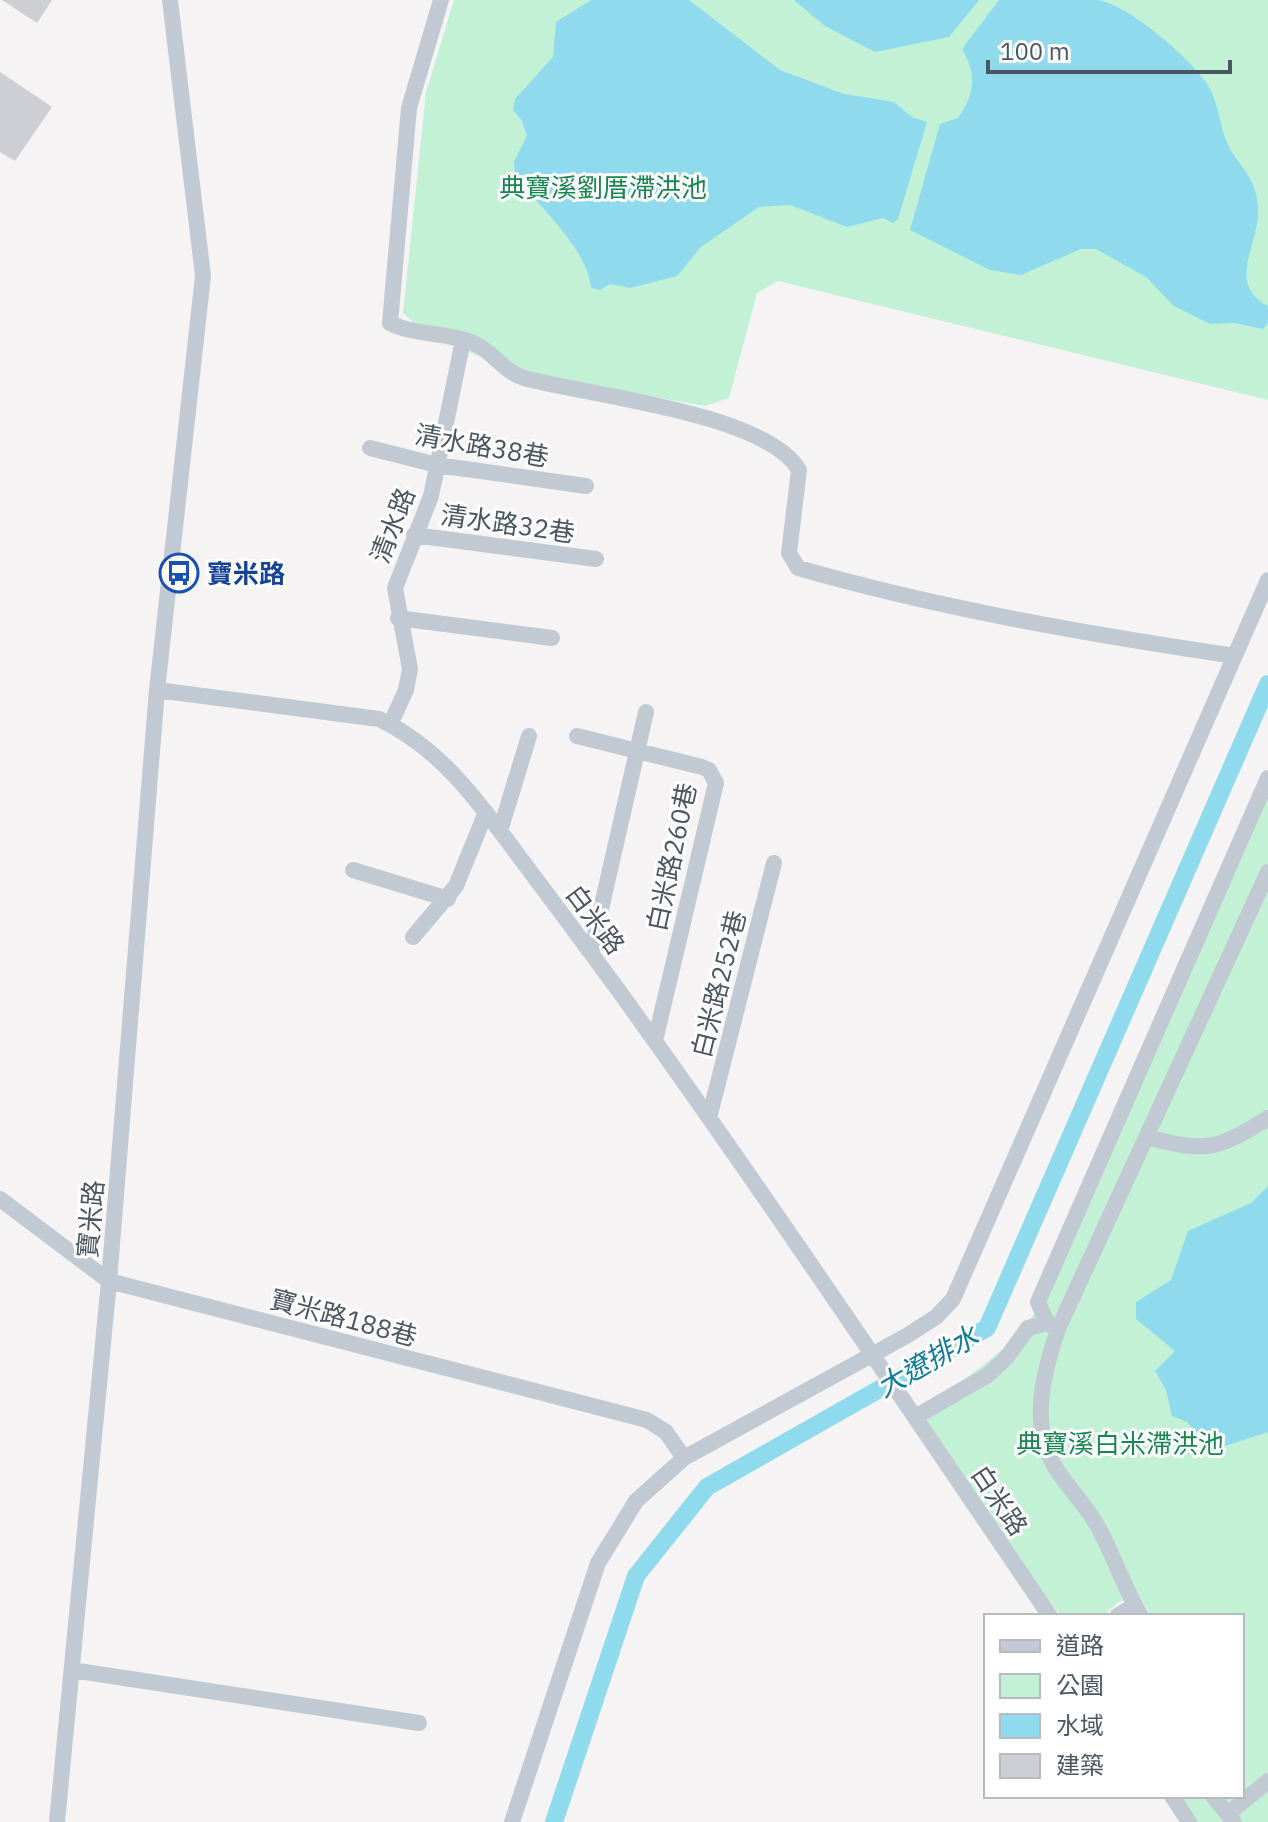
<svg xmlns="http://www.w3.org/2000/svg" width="1268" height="1822" font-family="'IBM Plex Sans','Noto Sans TC',sans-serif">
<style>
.green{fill:#c3f1d5}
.water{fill:#90daee}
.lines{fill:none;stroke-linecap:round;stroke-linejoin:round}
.canal{stroke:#90daee;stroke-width:18}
.building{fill:#cdcfd5}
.minor{stroke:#c1cad2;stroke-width:16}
.labels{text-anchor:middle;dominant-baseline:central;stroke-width:6;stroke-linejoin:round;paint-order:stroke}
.park-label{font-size:26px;fill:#17864f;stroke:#fff}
.street-label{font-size:26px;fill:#4a5661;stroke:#fff}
.transit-label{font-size:26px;font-weight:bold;fill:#164399;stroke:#fff;text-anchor:start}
.water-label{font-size:28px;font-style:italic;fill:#0c7c9b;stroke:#fff}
</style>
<rect width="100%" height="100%" fill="#f5f3f3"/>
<!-- green -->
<path class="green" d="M454,0H1268V400L778,281L757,293L729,398L704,406C624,390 461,371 403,313L426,92Z
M1268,780V1822H1196L1179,1796H1242V1616H1151L1138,1594L1117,1603L1104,1616H1061L918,1417L1008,1345L1039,1308Z"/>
<!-- water -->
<path class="water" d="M591,0H689L780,70L844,94L894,102L912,117L927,122L898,219L893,223L883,218L847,227L790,205L759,207L701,247L677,276L630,288L610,284L600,290L591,288C587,246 537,207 515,173L514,161L527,136L522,121L513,110L515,99L553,57L556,22Z
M794,0H979L949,37L875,52L825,26Z
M999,0C1031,0 1067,0 1098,0C1129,5 1190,58 1208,85C1220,105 1219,129 1230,149C1244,172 1256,178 1258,208C1260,245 1225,283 1268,306V323L1263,329L1234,323L1210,324L1174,306L1146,277L1096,249H1081L1021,275L990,270L910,230L940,124L958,118C975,94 977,74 962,49Z
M1268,1186V1432L1225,1446L1205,1443L1187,1422L1172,1416L1166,1390L1155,1371L1175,1351L1136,1319V1302L1171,1280L1188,1231L1251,1203Z"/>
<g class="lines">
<!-- canal -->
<path class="canal" d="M554,1822L636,1576L707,1487L987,1328L1268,684"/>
</g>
<!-- building -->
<path class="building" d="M2,0H52L37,23Z
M0,72L52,107L15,161L0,152Z"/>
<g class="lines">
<!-- minor -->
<path class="minor" d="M441,0L409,108L390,323C418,337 452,331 479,346C495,355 506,373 524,378C586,395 766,413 799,470L789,553L798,568C942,609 1087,634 1235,656
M370,448L437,465L586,486
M414,535L596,559
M398,618L552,638
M157,690L379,719C445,750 484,810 527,867C559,910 592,954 624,998C770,1201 909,1409 1050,1616
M390,725L406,690L410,669L395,588L431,496L463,340
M577,736L702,767L709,770L716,783L655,1041
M500,831L529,736
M353,870L448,899
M413,937L456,886L486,812
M591,953L646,712
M709,1118L774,863
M1146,1137C1205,1152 1216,1151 1268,1118
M0,1199L109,1281L647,1420L666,1432L684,1458
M1047,1323L1038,1302L1268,778
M915,1417L988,1375L1007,1357L1028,1328L1047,1323L1054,1327
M1117,1616L1135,1605
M1141,1616C1124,1588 1114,1556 1098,1527C1086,1505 1068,1488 1055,1467C1029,1425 1044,1371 1058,1329L1268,872
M72,1670L419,1723
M1172,1796L1189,1822
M1213,1796L1234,1822
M1228,1814L1268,1781
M57,1822L109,1281L157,690L203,276L170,0
M512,1822L598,1563L636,1501L684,1458L908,1335L936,1317L953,1299L1268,580"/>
</g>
<!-- icons -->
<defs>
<symbol id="bus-ring" viewBox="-11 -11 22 22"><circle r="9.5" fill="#fff" stroke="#1a4fb4" stroke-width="1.5"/><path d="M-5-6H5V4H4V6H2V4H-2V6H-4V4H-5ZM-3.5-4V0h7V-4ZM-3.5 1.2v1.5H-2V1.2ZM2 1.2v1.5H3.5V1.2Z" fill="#1a4fb4"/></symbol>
</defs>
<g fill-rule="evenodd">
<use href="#bus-ring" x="157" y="551" width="44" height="44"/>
</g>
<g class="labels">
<!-- park labels -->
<g class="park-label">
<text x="603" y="187">典寶溪劉厝滯洪池</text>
<text x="1120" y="1443">典寶溪白米滯洪池</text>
</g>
<!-- street labels -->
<g class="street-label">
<text transform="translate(482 445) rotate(10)">清水路38巷</text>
<text transform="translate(508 523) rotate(8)">清水路32巷</text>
<text transform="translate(392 525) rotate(-69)">清水路</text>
<text transform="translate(671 857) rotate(-78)">白米路260巷</text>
<text transform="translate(596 919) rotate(53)">白米路</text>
<text transform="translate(718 984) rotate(-76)">白米路252巷</text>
<text transform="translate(90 1219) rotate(-85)">寶米路</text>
<text transform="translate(344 1317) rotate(15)">寶米路188巷</text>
<text transform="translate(1000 1500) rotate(56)">白米路</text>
</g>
<!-- transit labels -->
<g class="transit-label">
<text x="207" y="573">寶米路</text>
</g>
<!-- water labels -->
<g class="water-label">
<text transform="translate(927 1361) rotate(-30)">大遼排水</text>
</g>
</g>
<!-- legend -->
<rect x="984" y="1614" width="260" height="184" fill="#ffffff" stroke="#b7bbc0" stroke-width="2"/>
<rect x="1000" y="1640" width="40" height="12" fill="#c1cad2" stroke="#b7bbc0" stroke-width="2"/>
<text x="1056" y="1654" font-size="24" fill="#4a5661">道路</text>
<rect x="1000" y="1674" width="40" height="24" fill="#c3f1d5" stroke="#b7bbc0" stroke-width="2"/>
<text x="1056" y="1694" font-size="24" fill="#4a5661">公園</text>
<rect x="1000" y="1714" width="40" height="24" fill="#90daee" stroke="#b7bbc0" stroke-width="2"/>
<text x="1056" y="1734" font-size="24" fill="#4a5661">水域</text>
<rect x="1000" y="1754" width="40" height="24" fill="#cdcfd5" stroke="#b7bbc0" stroke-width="2"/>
<text x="1056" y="1774" font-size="24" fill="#4a5661">建築</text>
<!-- scale -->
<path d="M988 60v12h242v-12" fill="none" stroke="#4a5661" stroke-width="4"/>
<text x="1000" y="60" font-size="24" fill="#4a5661" stroke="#ffffff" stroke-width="6" paint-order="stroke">100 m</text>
</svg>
